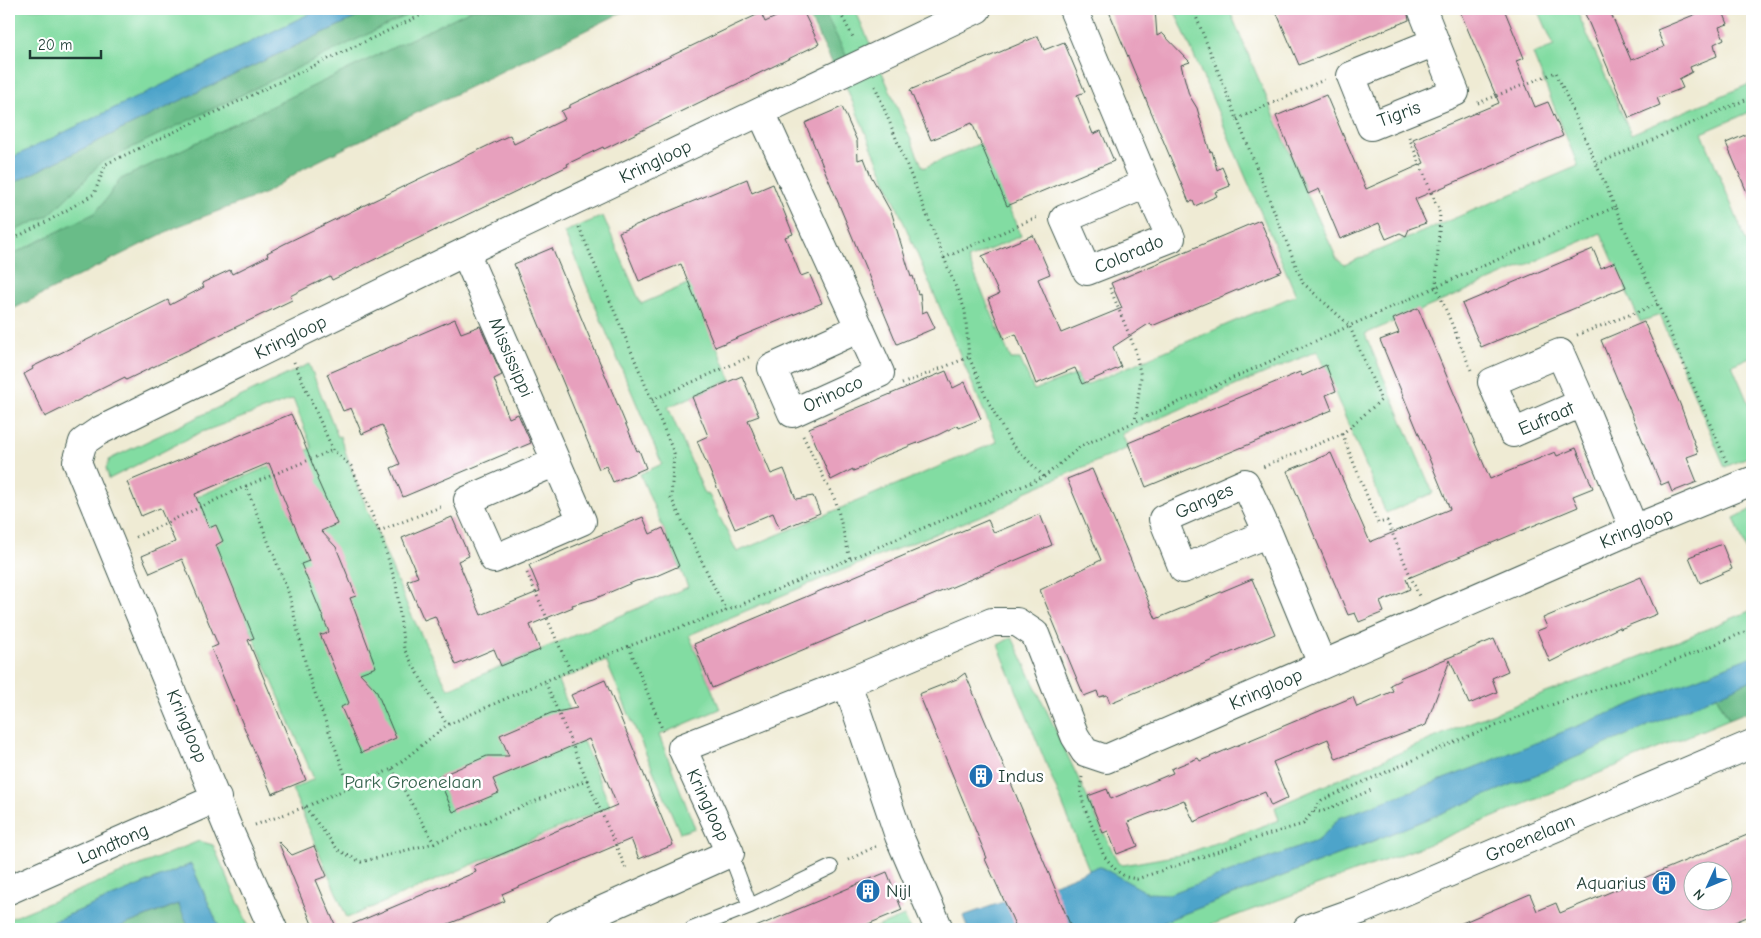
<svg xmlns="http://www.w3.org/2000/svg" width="1761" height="938" font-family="'Comic Neue',sans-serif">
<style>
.green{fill:#82dca2;stroke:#508c6b}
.forest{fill:#69bc88;stroke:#447c5e}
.water{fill:#4da4ca;stroke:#36707f}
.building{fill:#e7a0bd;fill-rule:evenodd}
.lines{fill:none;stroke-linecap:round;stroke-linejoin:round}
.service-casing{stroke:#3e574c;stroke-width:16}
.minor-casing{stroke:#3e574c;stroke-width:30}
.tertiary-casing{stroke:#3e574c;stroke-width:30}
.path{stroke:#3e574c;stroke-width:3;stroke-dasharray:1 4;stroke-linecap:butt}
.service{stroke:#fff;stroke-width:14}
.minor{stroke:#fff;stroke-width:28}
.tertiary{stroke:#fff;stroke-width:28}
.labels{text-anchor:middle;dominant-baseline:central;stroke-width:5;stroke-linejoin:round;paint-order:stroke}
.street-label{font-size:19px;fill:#1f3d34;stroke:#fff}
.poi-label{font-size:19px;fill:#1f3d34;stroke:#fff;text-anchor:start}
.park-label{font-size:19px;fill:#386550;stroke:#fff}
</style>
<rect width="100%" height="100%" fill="#fff"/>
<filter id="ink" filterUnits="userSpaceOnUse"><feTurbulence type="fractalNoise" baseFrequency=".02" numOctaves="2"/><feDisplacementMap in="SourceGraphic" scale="10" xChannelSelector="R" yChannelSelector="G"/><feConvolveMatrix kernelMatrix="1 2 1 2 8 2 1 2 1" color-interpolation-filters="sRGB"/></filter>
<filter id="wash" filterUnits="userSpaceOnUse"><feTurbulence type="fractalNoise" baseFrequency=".0096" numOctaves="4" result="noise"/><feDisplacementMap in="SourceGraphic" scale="20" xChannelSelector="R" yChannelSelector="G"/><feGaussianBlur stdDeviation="1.12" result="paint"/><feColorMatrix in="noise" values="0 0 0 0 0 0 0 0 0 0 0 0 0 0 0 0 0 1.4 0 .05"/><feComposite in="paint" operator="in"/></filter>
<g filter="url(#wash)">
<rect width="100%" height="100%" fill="#efebd4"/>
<!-- green -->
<path class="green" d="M9,9H614L9,301Z
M813,9H855L923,168L981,143L1021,236L968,259L1011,359H1020L1034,390L1078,374L1081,387L1296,295L1174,9H1229L1312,205L1337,259L1344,265L1578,166L1533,54L1554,46L1538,9H1576L1631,134L1752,83V111L1702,133L1752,255V356L1732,365L1752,412V455L1725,467L1660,315L1640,322L1601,233L1365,334L1433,493L1386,513L1317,351L1122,434L1128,448L1025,492L1008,505L821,579L689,635L720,709L659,735L695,828L680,833L606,661L558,681L610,806L347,918L292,789L314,779L194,498L312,448L293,399L199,433L109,479L106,468L110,459L309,364L338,437L340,436L354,477L410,612L448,689L688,587L640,474L662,464L564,232L603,216L641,304L690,283L731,380L668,407L705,494L708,493L737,552L997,442Z
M1752,509V565L1734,518Z
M1752,610V658L1319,843L1169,898L1140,895L1090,872L998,645L1012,637L1118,863L1123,865L1185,854L1279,820L1275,807L1466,724L1652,652Z
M1716,695L1729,719L1424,846L1200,929H1144L1356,848Z
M199,841L213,845L250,929H220L191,864L35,929H9V919Z
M904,916L910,929H872Z"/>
<!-- forest -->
<path class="forest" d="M374,9H420L100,163L83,182L48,216L9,233V185L202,90Z
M473,9H629L304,168L266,193L176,227L9,311V256L95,213L108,197L119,180Z
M805,9H823L850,63L836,70Z
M1752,679V710L1729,719L1716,695Z
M179,904L190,929H114Z"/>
<!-- water -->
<path class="water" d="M319,9H374L202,90L9,185V159Z
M1752,656V680L1538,774L1356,848L1144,929H1068L1062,926L1056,929H968L963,916L1057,883L1099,866L1148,893L1169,894L1319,840L1339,818L1473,768Z
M191,864L220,929H190L178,904L114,929H35Z"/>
<g id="blocks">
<!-- building -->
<path class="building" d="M793,9H802L819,44L604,149L603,147L567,164L568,166L332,280L330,276L290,296L292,300L126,380L125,377L45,417L24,374L33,369L32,367L168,300L170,305L204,287L202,283L230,270L232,274L268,256L267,253L284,244L510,135L514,144L565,119L561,111L570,107V105L733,26L761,13L765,22Z
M1108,9H1155L1157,36L1162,33L1190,62L1181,65L1189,95L1197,108L1210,152L1212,151L1217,170L1222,167L1230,186L1215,192L1217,196L1195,206L1193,201L1189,202Z
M1275,9H1407L1409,20L1299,65Z
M1459,9H1504L1524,58L1516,61L1535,107L1548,102L1563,136L1415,199L1426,223L1409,229L1406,236L1400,233L1386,239L1379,223L1340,239L1319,189L1308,194L1276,116L1326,95L1366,189L1424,163L1413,139L1499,103Z
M1583,9H1609L1631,60L1664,47L1657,30L1696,14L1694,9H1722L1728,24L1719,27L1724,39L1714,44L1717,56L1690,67L1692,72L1679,79L1683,88L1657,98L1660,105L1629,118Z
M1038,36L1044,50L1064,42L1085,92L1077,95L1093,134L1101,131L1114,161L1007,206L972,123L931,140L910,90Z
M842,107L857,141L858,160L864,158L871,176L892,214L911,277L913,276L918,294L920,293L922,313L927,311L935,328L897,344L805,123Z
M1752,132V204L1726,143Z
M747,179L752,193L773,184L793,234L785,237L801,276L809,273L822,303L715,347L681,264L639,281L619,232Z
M1260,220L1282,271L1152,326L1150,323L1113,347L1121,367L1082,384L1075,368L1036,384L1016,334L1004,339L988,299L999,294L982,256L1033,235L1050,274L1038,279L1061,333L1122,308L1111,283Z
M552,248L637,451L639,450L646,468L613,482L606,466L599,469L514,264Z
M1593,249L1601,268L1615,262L1626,287L1481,347L1462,304Z
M1418,308L1490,479L1555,452L1557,456L1576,448L1593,488L1573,496L1578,507L1406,579L1410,589L1380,602L1384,612L1359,622L1355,613L1348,615L1287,471L1331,453L1370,542L1450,509L1380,340L1399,333L1393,319Z
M455,319L461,333L480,326L502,375L494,379L509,418L518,414L531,443L403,497L391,468L400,464L382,425L362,434L351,408L343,411L327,374Z
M1644,322L1680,404L1698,453L1687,457L1697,482L1672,492L1668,482L1661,485L1601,340Z
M1326,365L1336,391L1326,395L1332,410L1146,487L1128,443L1300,372L1302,376Z
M946,371L953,388L965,382L981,419L959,428L958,425L938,435L874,460L864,467L853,471V469L831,480L809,428Z
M742,376L759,416L748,420L771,474L784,469L796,499L813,496L820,513L780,530L773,513L735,529L697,441L708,436L692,397Z
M291,414L300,433L318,478L317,479L337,524L321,531L336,547L356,596L350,598L376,667L360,673L376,690L396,738L361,753L341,707L349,703L320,634L323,635L329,632L301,564L309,561L269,463L195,494L209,528L216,525L223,541L216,545L254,638L248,640L306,780L272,794L211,648L218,645L182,559L150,573L142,556L175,542L160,508L141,516L127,482Z
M1092,469L1156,619L1252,579L1275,634L1110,703L1107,695L1099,697L1097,691L1084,696L1040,590L1101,560L1067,479Z
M1040,514L1052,545L712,688L694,644L988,520L994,533Z
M452,517L469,556L458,561L481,615L540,591L529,565L643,517L650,534L663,528L679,566L654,577L636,581L594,599L572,605L573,607L530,625L540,650L501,666L494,649L456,665L435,616L424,620L407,581L418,577L402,538Z
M1722,544L1732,569L1700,583L1689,557Z
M1641,577L1657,614L1620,629V627L1550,662L1537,631L1547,627L1543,618Z
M1494,639L1508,671L1492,678L1497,692L1469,704L1450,660L1426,725L1336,759L1328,739L1273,762L1288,798L1271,806L1265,792L1194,822L1184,800L1128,822L1138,846L1117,854L1108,831L1103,833L1088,796L1107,789L1111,799L1173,773L1171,769L1198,758L1200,761L1353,697L1357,707L1393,691L1390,685L1400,680L1399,678Z
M965,673L1072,929H1017L985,859L987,858L919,694L957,679Z
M605,680L673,845L639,859L631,839L502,894L505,901L436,929H341L476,872L474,866L617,805L589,739L493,779L499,793L453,812L438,777L487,756H509L500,735L551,713L577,708L571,695Z
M1752,833V915L1718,929H1448L1530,894L1537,911L1556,903L1560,913ZM1694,870H1724V900H1694Z
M278,841L292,855L314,846L327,876L316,880L337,929H314Z
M887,872L902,910L856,929H751Z"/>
</g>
</g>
<g filter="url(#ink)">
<use href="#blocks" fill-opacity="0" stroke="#3e574c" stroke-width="1"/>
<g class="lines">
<defs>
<path id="service" d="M730,853L750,906
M692,929L750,906L831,867"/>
<g id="minor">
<path d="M1073,9L1146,184L1171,238L1087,271L1064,219L1146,184"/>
<path d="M1422,9L1455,92L1371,126L1351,76L1435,42"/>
<path d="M761,112L880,373L792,413L772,368L860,328"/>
<path id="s1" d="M465,252L582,521L494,559L468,500L556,462"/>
<path id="s2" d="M1582,403L1560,353L1492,382L1513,433L1582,403L1634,529"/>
<path d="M1268,533L1245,483L1163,519L1183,569L1268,533L1322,664"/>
<path d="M847,683L899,836L939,929"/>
<path id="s3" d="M9,890L217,798"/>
<path id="s4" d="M273,929L230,833L77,462L83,442L99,431L465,252L977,9"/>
<path id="s5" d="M560,929L730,853L682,748L847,683L992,622H1017L1035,634L1075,736L1085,752L1106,759L1634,529L1752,481"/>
</g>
<g id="tertiary">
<path id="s6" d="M1307,929L1363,909L1752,744"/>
</g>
</defs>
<!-- service casing -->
<use href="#service" class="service-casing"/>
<!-- minor casing -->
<use href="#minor" class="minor-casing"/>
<!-- tertiary casing -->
<use href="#tertiary" class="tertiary-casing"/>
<!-- path -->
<path class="path" d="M838,9L854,39
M1193,9L1303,283L1349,325L1381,400L1342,434L1263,467
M875,86L965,310L969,357L987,399L1010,442L1044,477
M1478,103L1556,72L1615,207
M1237,119L1326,79
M1409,137L1440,214L1436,286L1471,370
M1597,164L1752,97
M579,227L674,453L671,498L726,611
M9,241L50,220L94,194L106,164L434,9
M944,258L1040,216
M1110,288L1135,349L1141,377L1135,421
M1577,335L1658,304
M294,362L333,450L351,466L379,531L396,583L404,649L447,725
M902,384L969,357
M652,400L749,357
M1342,434L1378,523L1387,521L1419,596
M803,436L836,502L850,559
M246,486L333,450
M379,531L443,506
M136,537L246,486L289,594L308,674L350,788
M527,573L570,670
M629,647L663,731
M392,769L434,843L587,780L545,681
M1082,777L1080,789L1084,806L1104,856L1117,871L1126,877L1137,879L1257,838L1303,824L1322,800L1466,737L1551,705L1653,670L1752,629
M587,780L627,871
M305,807L338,850L361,862L434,843
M1314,811L1321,812L1371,790
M255,825L305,807L392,769L447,725L545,681L629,646L726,611L1044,477L1081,446L1615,207L1727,463
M848,860L876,846"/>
<!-- service -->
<use href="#service" class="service"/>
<!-- minor -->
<use href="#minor" class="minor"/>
<!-- tertiary -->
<use href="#tertiary" class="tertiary"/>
</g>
</g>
<!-- icons -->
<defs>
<symbol id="building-disc" viewBox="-11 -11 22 22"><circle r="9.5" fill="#1f6fb2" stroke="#fff"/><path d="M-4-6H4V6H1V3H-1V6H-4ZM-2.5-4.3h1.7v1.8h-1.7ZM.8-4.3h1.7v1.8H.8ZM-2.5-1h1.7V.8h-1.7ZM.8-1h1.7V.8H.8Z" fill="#fff"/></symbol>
</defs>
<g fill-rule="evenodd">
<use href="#building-disc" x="967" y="762" width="28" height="28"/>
<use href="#building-disc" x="1650" y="869" width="28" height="28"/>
<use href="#building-disc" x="854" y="877" width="28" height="28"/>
</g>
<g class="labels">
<!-- street labels -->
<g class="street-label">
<text transform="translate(1399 114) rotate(-20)">Tigris</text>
<text stroke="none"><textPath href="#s4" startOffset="1165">Kringloop</textPath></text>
<text transform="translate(1129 254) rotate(-23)">Colorado</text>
<text stroke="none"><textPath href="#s4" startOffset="760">Kringloop</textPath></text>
<text stroke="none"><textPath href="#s1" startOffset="115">Mississippi</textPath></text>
<text transform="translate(833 394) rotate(-25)">Orinoco</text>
<text stroke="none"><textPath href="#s2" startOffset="220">Eufraat</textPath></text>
<text transform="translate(1204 501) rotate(-24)">Ganges</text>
<text stroke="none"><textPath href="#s5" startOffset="1412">Kringloop</textPath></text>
<text stroke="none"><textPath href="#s5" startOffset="1008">Kringloop</textPath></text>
<text transform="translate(187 726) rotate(67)">Kringloop</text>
<text transform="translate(708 805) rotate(65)">Kringloop</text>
<text stroke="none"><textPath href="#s6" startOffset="241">Groenelaan</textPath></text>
<text stroke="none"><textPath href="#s3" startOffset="114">Landtong</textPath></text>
</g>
<!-- poi labels -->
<g class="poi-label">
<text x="998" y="776">Indus</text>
<text x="1646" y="883" text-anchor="end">Aquarius</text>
<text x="886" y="891">Nijl</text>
</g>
<!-- park labels -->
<g class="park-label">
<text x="413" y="782">Park Groenelaan</text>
</g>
</g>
<!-- margin -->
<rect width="1761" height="938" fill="none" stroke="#fff" stroke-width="30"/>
<!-- north arrow -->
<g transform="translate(1708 886) rotate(226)"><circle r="24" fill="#ffffff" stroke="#a5b1ae"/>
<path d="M0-4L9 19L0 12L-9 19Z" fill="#1f6fb2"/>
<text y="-8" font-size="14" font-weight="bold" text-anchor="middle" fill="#1f3d34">N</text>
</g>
<!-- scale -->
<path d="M30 50v8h71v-8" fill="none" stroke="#1f3d34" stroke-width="2.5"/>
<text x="38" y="50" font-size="15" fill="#1f3d34" stroke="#ffffff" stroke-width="4" paint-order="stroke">20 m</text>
</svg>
